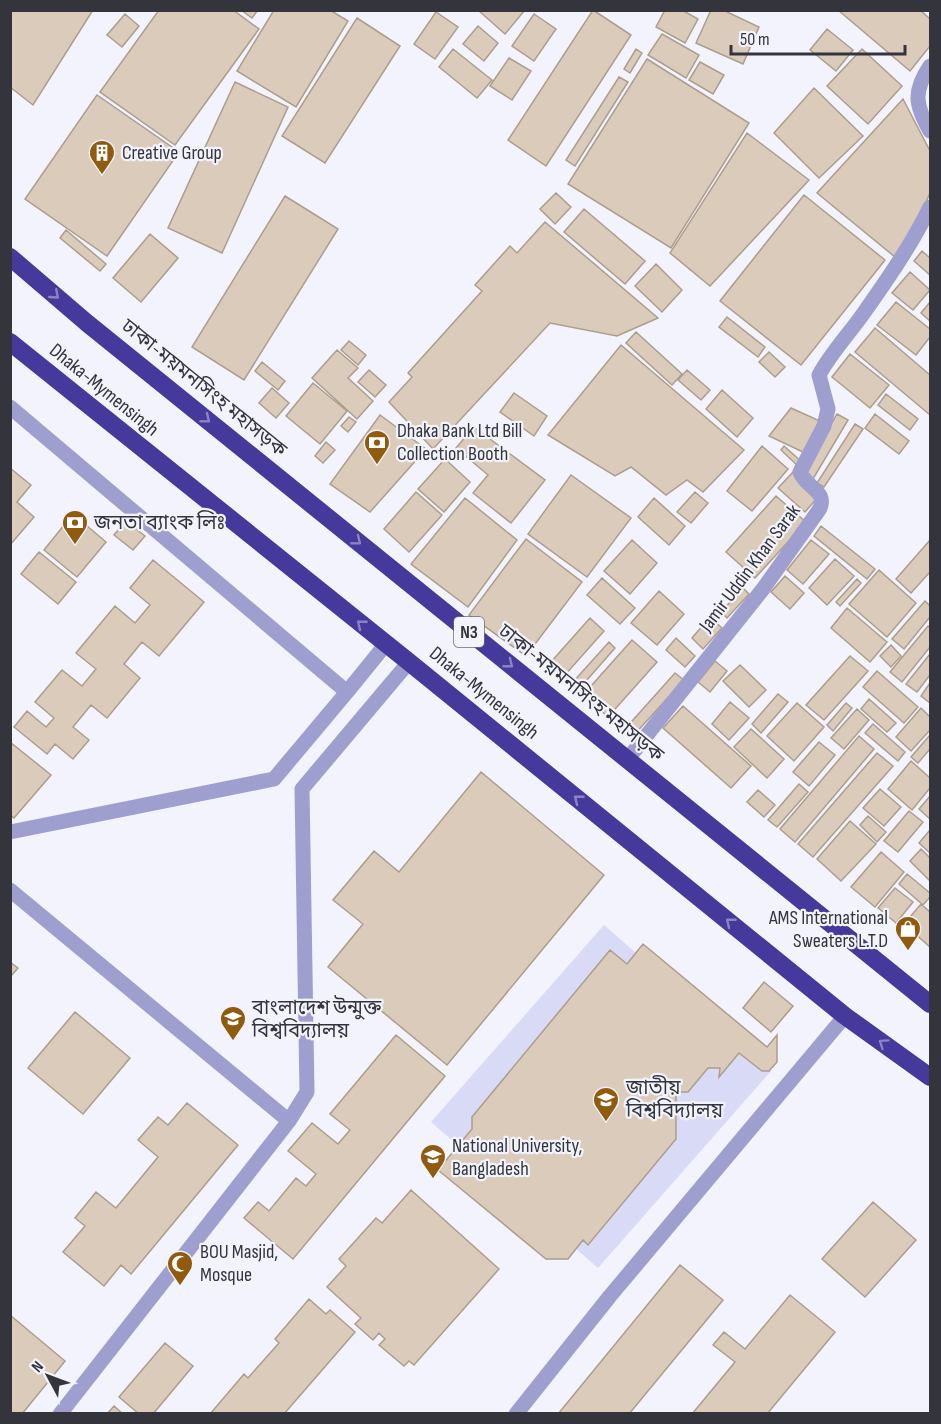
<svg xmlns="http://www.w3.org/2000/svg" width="941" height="1424" font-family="'Sofia Sans Condensed','Noto Sans Bengali',sans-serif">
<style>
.green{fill:#d9daf6}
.building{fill:#dbcbba;stroke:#ac9d8d;stroke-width:1.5}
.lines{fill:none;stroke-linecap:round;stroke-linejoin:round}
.minor{stroke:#9e9fcf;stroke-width:15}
.highway{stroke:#46399c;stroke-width:18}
.oneway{stroke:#8b83c2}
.labels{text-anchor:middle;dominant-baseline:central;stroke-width:4.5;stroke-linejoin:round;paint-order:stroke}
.shield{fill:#f2f3fc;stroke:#6d6d76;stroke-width:1.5}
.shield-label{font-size:18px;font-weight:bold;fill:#34343c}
.poi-label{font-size:20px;fill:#34343c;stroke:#f2f3fc;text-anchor:start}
.street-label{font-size:20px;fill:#34343c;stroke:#f2f3fc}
</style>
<rect width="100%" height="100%" fill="#f2f3fc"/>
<!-- green -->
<path class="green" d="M604,925L771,1071L598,1268L431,1122Z"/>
<!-- building -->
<path class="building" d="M10,10H93L33,105L10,87Z
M159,10H233L259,29L175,145L100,92Z
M241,10H258L252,18Z
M274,10H330L348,21L296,107L237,71Z
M478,10H525L505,34Z
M593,10L631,35L546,166L508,140Z
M665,10H682L698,19L685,43L656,27Z
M711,10H723L759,27L743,64L696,43Z
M838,10H920L930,19V46L910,71Z
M436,12L458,27L435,59L414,44Z
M125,14L139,26L122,47L107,35Z
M534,14L556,29L534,61L512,46Z
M357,18L400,46L325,163L282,136Z
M478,26L498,43L484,61L463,44Z
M827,29L853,50L836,71L810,50Z
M662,34L699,55L686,78L648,55Z
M453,49L492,80L477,98L439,67Z
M636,49L642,53L630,73L624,69Z
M862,49L902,86L868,124L827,86Z
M509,58L531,71L512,100L490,86Z
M647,59L749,123L671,248L568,184Z
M700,62L724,75L713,94L689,80Z
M619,77L628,82L575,166L566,160Z
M235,82L288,107L222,253L168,228Z
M814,88L863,136L819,178L774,133Z
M97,95L179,152L107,256L25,199Z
M903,99L930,151V193L921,213L895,257L817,193Z
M747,133L809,180L710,286L670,253Z
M556,193L571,207L555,224L540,209Z
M804,195L885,260L801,365L720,301Z
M285,196L338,229L244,380L192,347Z
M584,209L645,261L625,284L564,232Z
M545,222L658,318L617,336L550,323L433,449L389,402L412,377L408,373L482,291L475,285L510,246L517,253Z
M66,230L106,264L100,271L60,238Z
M150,234L178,258L141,302L113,278Z
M922,251L930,258V275L914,261Z
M656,264L682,290L662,312L635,286Z
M910,272L930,290L913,310L892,293Z
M896,302L930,329V337L916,355L877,325Z
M930,302V321L921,313Z
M727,317L765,347L758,357L719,327Z
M875,328L930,375V415L855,352Z
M636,332L682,374L672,385L626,343Z
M349,341L366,355L358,365L341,350Z
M621,345L744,450L703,492L687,480L666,495L631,467L615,476L548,435Z
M337,350L358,368L348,378L373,401L357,419L312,378Z
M769,352L785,367L775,377L759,362Z
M850,354L889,385L870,408L832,377Z
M262,362L285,381L278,390L255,371Z
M369,370L386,385L375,397L358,382Z
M687,370L710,390L701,400L678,380Z
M313,383L347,411L320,444L286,416Z
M272,388L289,403L276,418L259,403Z
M722,390L753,418L737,437L706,409Z
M514,393L547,416L534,436L500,412Z
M886,394L918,419L910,430L878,405Z
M791,408L820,421L805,453L769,436Z
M837,414L848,420L813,479L803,473Z
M875,414L909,441L899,454L865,428Z
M380,415L426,449L370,512L330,484Z
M349,417L356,422L348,432L341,426Z
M855,424L863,429L824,487L817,483Z
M474,427L545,480L511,523L473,493L488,475L456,448Z
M326,442L335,450L323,463L315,456Z
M762,446L788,469L752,511L727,491Z
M784,446L803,463L799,467L781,450Z
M445,459L470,482L444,512L418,489Z
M10,468L31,485L17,502L34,517L10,545Z
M793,472L819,496L805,512L778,488Z
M571,475L631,518L587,577L528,534Z
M416,492L442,515L409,552L384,529Z
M695,492L708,503L691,523L677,512Z
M776,496L806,522L755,578L726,552Z
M465,498L517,540L468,607L411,564Z
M654,498L685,526L669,545L638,517Z
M73,514L106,542L77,577L44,550Z
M126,521L145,536L133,550L114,535Z
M821,526L875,569L867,579L814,536Z
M526,539L582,582L526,656L469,615Z
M632,540L657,563L630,594L604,571Z
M811,540L829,554L803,584L787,570Z
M930,540V572L911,593L896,579Z
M39,552L76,582L58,604L21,574Z
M835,559L854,576L827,605L809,588Z
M153,560L204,602L159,656L142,642L124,664L140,678L107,718L91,705L73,727L89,740L73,759L55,744L47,754L14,727L27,711L46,727L54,718L35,702L62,670L82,686L96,669L76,653L115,606L135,623L150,605L130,588Z
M879,570L916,603L887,637L849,604Z
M785,576L804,593L790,609L771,592Z
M602,578L635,608L620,624L587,595Z
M857,579L861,583L840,606L836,602Z
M743,588L749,594L727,618L721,612Z
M659,591L684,614L657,645L631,623Z
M925,601L930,606V617L904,649L892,639Z
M847,608L887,642L870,662L831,628Z
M710,617L722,628L703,649L692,638Z
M590,618L604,631L565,675L551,662Z
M928,626L930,628V647L902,682L890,672Z
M676,638L695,656L685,667L666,650Z
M632,640L657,662L608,717L583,695Z
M609,642L615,648L580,688L573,682Z
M891,645L901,656L891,667L880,656Z
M930,654V675L917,692L906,684Z
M850,656L868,671L824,720L806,705Z
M715,661L727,671L710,692L698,682Z
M740,665L766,690L749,707L723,681Z
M877,671L918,707L904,723L863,687Z
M675,673L684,680L633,736L625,729Z
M930,683V703L921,696Z
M778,694L788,702L761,733L752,724Z
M869,699L896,723L887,732L861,709Z
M730,702L749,718L729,740L712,724Z
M797,703L824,727L794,761L767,736Z
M846,703L852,708L833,731L827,725Z
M683,706L751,766L731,788L663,728Z
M921,708L930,717V730L911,751L896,737Z
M857,709L869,720L844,749L831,738Z
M873,724L905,752L898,761L865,733Z
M751,729L784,759L767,778L734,747Z
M930,735V749L918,763L911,757Z
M859,736L874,749L795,842L780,829Z
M10,742L51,775L14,818L10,815Z
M819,742L835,755L809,786L793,772Z
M877,753L893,766L813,857L798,844Z
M911,761L930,778V788L912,810L888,789Z
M481,772L604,875L447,1065L328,967L363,924L333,900L374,851L399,872Z
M799,784L808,792L777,827L768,820Z
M880,789L901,807L884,826L863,808Z
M758,790L775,805L764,817L747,802Z
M930,796V819L919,809Z
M909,811L923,822L898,852L884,841Z
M868,816L886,832L877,842L860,825Z
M850,821L876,844L841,881L817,859Z
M930,830V853L919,843Z
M921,849L930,858V881L910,861Z
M881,852L904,872L875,907L851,887Z
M907,874L930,893V897L923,905L899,884Z
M895,888L913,902L896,923L878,908Z
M921,904L930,912V947L904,924Z
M643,944L767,1047L777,1035V1062L769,1071H762L739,1053L719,1077L720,1068H708L688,1092H676V1139L588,1245L583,1240L568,1259H546L438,1170L472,1129V1117L610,950L627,964Z
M10,962L18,968L10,977Z
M764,982L793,1006L771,1032L743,1008Z
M75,1012L130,1058L83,1114L28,1068Z
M396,1035L445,1076L293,1259L244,1218L258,1202L269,1211L296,1178L306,1186L316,1174L288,1151L312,1123L338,1144L350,1130L330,1114Z
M187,1103L238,1145L131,1274L121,1265L104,1286L63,1252L85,1226L75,1218L96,1192L116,1208L158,1157L138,1140L158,1117L168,1125Z
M411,1190L499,1269L414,1365L409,1361L404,1366L379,1345L385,1339L379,1333L373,1340L355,1324L361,1318L327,1287L346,1266L339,1259L376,1218L382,1223Z
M873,1202L916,1240L865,1297L822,1259Z
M680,1265L723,1300L629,1414H558Z
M790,1295L835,1332L767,1414H692L735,1362L713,1345L724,1332L745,1349Z
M309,1299L326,1314L330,1310L355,1332L284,1414H210L244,1374L248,1378L279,1343L275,1339Z
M10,1315L65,1361L22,1414H10Z
M165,1343L193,1366L153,1414H139L119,1397Z
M114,1406L123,1414H107Z"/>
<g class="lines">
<!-- minor -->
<path class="minor" d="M930,66C913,91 915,105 930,131
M10,407L347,692L274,779L10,832
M347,692L386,644
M627,760L763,589L819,510C829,491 806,488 800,472L824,426L828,409L819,375C831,353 848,335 863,314C887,280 912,244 930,207
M10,890L289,1121L307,1092L302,789L409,662
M60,1414L289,1121
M516,1414L610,1296L845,1016"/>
<!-- highway -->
<path class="highway" d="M10,257L87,323L930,1004
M10,342L409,662L845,1016L930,1077"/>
</g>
<!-- one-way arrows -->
<defs><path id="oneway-chevron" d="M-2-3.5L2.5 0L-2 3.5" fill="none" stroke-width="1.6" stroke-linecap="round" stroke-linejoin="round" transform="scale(1.5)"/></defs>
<g class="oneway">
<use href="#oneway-chevron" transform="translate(55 295) rotate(41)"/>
<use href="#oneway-chevron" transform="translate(206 419) rotate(39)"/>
<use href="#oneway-chevron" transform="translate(357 541) rotate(39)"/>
<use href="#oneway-chevron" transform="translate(361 624) rotate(-141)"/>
<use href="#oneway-chevron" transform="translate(509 664) rotate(39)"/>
<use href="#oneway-chevron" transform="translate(578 799) rotate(-141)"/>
<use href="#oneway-chevron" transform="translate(730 922) rotate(-141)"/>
<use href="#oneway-chevron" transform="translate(883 1043) rotate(-145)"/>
</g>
<!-- icons -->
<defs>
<symbol id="building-pin" viewBox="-11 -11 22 30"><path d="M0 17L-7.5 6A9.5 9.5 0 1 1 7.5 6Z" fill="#905b0e" stroke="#f2f3fc"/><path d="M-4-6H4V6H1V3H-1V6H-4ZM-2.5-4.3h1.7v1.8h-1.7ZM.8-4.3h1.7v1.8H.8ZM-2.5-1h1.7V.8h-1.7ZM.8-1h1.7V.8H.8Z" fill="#fff"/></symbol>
<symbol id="bank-pin" viewBox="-11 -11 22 30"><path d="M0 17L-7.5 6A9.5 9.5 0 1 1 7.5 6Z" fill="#905b0e" stroke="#f2f3fc"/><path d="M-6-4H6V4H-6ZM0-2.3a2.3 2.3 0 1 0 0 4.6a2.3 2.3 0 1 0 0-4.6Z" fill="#fff"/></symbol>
<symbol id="shop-pin" viewBox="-11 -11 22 30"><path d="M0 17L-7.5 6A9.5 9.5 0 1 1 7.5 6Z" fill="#905b0e" stroke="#f2f3fc"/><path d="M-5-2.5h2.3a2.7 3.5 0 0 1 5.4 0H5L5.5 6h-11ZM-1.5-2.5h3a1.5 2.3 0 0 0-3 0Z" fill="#fff"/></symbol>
<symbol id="university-pin" viewBox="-11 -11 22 30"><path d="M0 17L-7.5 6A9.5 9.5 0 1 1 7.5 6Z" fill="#905b0e" stroke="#f2f3fc"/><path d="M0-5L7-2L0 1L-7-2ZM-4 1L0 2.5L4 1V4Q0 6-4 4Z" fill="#fff"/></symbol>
<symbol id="mosque-pin" viewBox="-11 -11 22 30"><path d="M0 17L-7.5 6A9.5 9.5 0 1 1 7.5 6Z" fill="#905b0e" stroke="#f2f3fc"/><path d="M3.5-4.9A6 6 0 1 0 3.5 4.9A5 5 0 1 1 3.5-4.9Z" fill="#fff"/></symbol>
</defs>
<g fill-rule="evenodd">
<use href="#building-pin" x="87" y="138" width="30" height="40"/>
<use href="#bank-pin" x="362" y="428" width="30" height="40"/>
<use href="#bank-pin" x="60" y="508" width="30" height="40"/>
<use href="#shop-pin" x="893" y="914" width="30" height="40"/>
<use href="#university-pin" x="218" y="1004" width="30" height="40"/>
<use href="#university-pin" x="591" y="1085" width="30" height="40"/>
<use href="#university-pin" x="418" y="1142" width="30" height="40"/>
<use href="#mosque-pin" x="165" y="1249" width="30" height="40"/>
</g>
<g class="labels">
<!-- shield labels -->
<rect class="shield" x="454" y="617" width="30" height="30" rx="4.5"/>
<g class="shield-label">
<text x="469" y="632">N3</text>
</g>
<!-- poi labels -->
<g class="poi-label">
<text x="122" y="153">Creative Group</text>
<text x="397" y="431">Dhaka Bank Ltd Bill<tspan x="397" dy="23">Collection Booth</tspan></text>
<text x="94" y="523">জনতা ব্যাংক লিঃ</text>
<text x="888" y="918" text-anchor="end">AMS International<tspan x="888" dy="23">Sweaters L.T.D</tspan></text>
<text x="252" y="1008">বাংলাদেশ উন্মুক্ত<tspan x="252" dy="23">বিশ্ববিদ্যালয়</tspan></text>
<text x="626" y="1088">জাতীয়<tspan x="626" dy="23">বিশ্ববিদ্যালয়</tspan></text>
<text x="452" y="1146">National University,<tspan x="452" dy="23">Bangladesh</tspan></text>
<text x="200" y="1252">BOU Masjid,<tspan x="200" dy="23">Mosque</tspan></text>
</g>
<!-- street labels -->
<g class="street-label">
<text transform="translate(204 388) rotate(39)">ঢাকা-ময়মনসিংহ মহাসড়ক</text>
<text transform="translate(104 390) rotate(39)">Dhaka-Mymensingh</text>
<text transform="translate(750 568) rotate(-53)">Jamir Uddin Khan Sarak</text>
<text transform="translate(484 693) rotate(39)">Dhaka-Mymensingh</text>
<text transform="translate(581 693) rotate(39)">ঢাকা-ময়মনসিংহ মহাসড়ক</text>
</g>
</g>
<!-- border -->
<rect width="941" height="1424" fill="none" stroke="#34343c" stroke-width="24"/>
<!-- north arrow -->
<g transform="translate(48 1376) rotate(311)" stroke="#f2f3fc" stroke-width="4.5" paint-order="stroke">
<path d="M0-4.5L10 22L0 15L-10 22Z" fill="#34343c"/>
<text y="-9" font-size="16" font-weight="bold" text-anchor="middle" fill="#34343c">N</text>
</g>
<!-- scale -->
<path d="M731 45v9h174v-9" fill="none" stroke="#34343c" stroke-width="3"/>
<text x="740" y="45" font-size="18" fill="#34343c" stroke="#f2f3fc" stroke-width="4.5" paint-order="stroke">50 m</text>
</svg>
